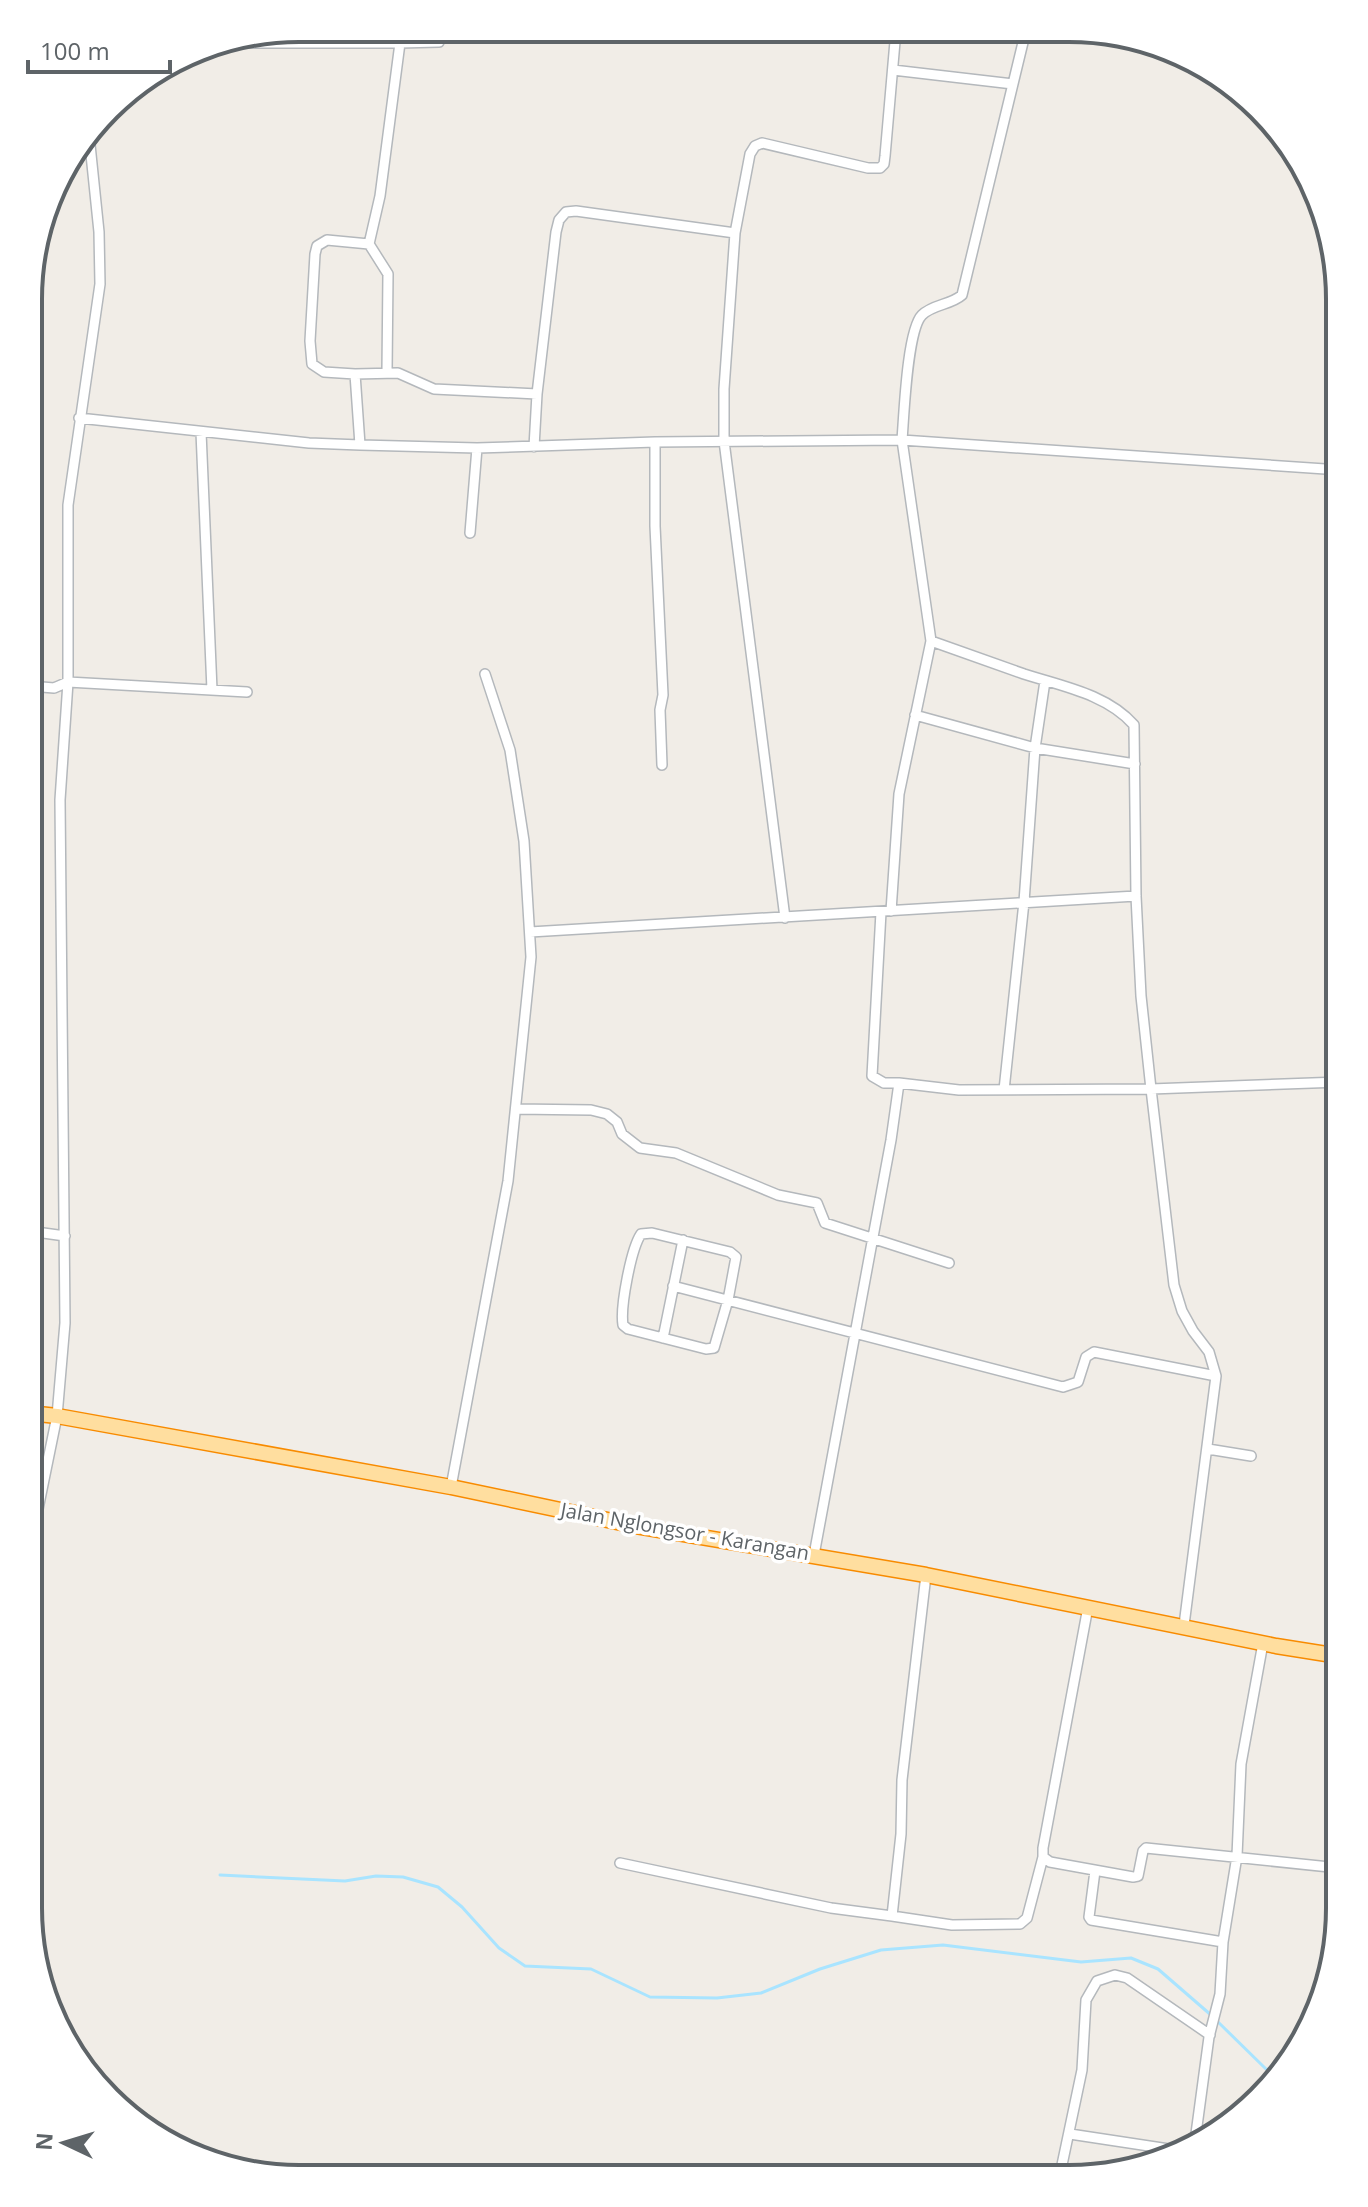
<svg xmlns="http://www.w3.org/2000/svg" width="1368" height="2207" font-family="'Open Sans',sans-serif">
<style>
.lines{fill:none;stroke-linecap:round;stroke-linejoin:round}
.stream{stroke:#a9e4ff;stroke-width:3}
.minor-casing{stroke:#b4b8bc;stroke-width:12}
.trunk-casing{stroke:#f88b00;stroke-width:17}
.minor{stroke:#fff;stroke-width:9}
.trunk{stroke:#ffde9f;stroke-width:14}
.labels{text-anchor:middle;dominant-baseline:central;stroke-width:7;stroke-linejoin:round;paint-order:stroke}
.street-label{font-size:20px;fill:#5e6468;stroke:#fff}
.rim{fill:none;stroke:#5e6468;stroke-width:4}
</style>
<rect width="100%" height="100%" fill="#f1ede7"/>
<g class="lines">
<!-- stream -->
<path class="stream" d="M220,1875L345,1881L376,1876L403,1877L438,1887L462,1907L499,1948L525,1966L591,1969L650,1997L717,1998L761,1993L820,1969L881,1950L943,1945L1081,1962L1131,1958L1158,1969L1211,2015
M1216,2020L1266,2069L1285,2072"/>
<defs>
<path id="minor" d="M1026,30L962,295C951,305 933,304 922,315C907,330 904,416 902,440L1340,470
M224,43H400L380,196L369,244L327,240L317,246L315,254L310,341L312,364L324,372L355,374L360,445
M291,43L292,29
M400,43L439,42L444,28
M893,70L1013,84
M735,233L724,389V441L785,918
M369,244L388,274L387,371
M355,374L398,373L434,389L537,394
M79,418L309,443L360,445L477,448L655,442L902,440L931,641C962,652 993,663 1024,674C1061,686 1107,694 1134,725L1136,896L1141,996L1151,1089L1340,1082
M201,432L212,690
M655,442V526L663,695L660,710L662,765
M534,447L537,394L556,232L559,220L566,212L576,211L735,233L750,154L755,146L762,143L868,168H880L884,164L885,156L896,30
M470,533L477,448
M30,686L54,688L68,682L247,692
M915,715L1035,748L1045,681
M891,911L899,794L931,641
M881,912L872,1076L884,1083H899
M530,932L1136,896
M1004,1090L1024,902L1035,748L1135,764
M516,1109L591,1110L607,1114L617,1122L622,1134L640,1148L676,1153L778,1195L817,1203L825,1223L949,1263
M29,1231L65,1236
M652,1233L730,1252L736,1257L728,1300L714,1348L706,1349L628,1329L623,1325C620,1307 631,1249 641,1234Z
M673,1286L1063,1387L1078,1382L1086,1357L1094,1352L1216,1376
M663,1338L683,1240
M1208,1449L1251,1456
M451,1487L508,1181L531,957L524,841L510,750L485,674
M814,1555L891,1140L899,1083L959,1090L1151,1089L1174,1285L1182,1311L1193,1331L1209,1352L1216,1376L1184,1625
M28,1558L57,1416L65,1323L60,800L68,682V505L100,284L99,232L89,135
M1088,1607L1043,1848V1857L1050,1862L1133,1877L1138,1876L1143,1851L1146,1848L1339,1868
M620,1863L831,1908L892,1916L901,1834L902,1780L926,1575
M1095,1871L1089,1917L1091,1920L1223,1942
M892,1916L952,1925L1020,1924L1027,1918L1043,1857
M1070,2134L1182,2151
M1195,2141L1209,2037L1220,1994L1223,1942L1237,1856L1241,1764L1263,1643
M990,2172L1030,2179
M1059,2179L1082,2070L1086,2000L1097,1981L1115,1975L1127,1978L1210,2035"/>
<path id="trunk" d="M29,1413L57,1416L451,1487L636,1526L926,1575L1276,1646L1339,1656"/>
</defs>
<!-- minor casing -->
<use href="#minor" class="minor-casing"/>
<!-- trunk casing -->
<use href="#trunk" class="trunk-casing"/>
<!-- minor -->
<use href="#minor" class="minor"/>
<!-- trunk -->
<use href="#trunk" class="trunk"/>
</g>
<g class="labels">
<!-- street labels -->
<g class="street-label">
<text transform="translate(685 1531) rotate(10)">Jalan Nglongsor - Karangan</text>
</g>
</g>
<!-- crop -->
<path d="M0 0H1368V2207H0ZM299 42H1069A257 257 0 0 1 1326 299V1908A257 257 0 0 1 1069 2165H299A257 257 0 0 1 42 1908V299A257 257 0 0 1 299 42Z" fill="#fff" fill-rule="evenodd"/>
<path class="rim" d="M299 42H1069A257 257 0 0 1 1326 299V1908A257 257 0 0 1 1069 2165H299A257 257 0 0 1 42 1908V299A257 257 0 0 1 299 42Z"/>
<!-- north arrow -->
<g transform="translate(64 2143) rotate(274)" stroke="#ffffff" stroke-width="6" paint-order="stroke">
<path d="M0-6L14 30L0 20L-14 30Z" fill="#5e6468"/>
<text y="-12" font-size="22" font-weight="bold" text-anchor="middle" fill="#5e6468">N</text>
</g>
<!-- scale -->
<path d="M28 60v12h142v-12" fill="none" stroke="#5e6468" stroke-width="4"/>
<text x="40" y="60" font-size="24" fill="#5e6468" stroke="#ffffff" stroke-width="6" paint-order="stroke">100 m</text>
</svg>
